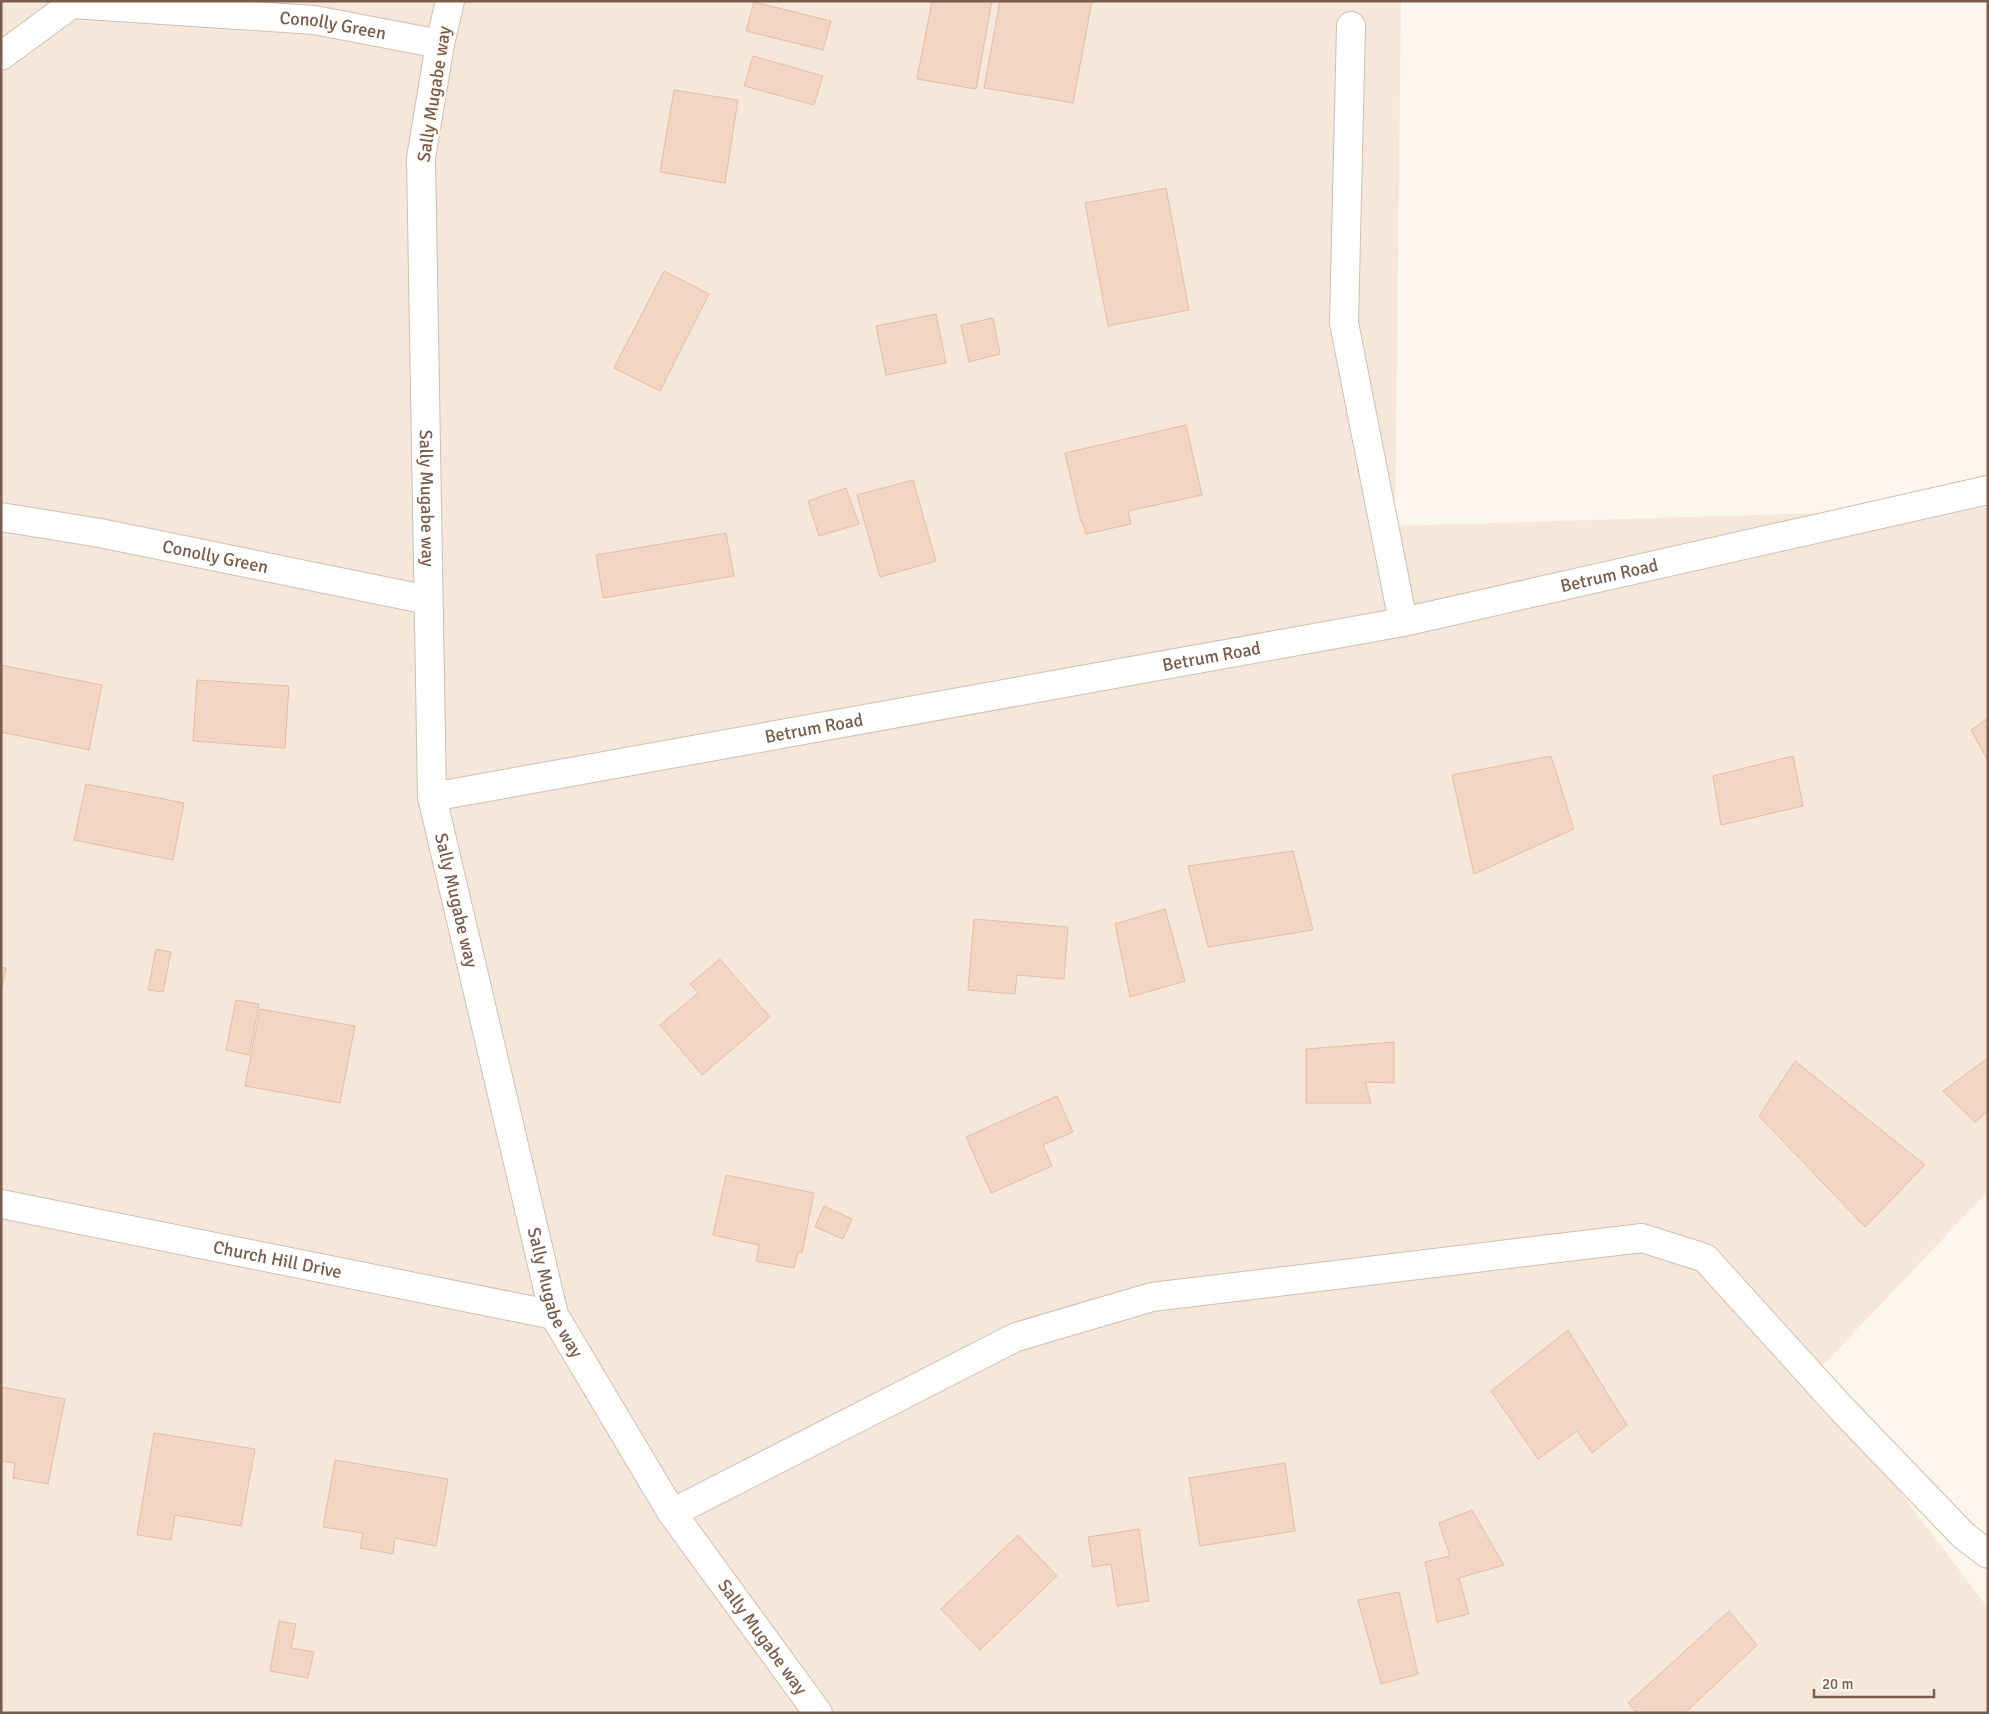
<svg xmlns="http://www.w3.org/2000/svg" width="1989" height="1714" font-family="Signika,sans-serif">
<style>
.residential{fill:#f5e8da}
.building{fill:#f3d5c3;stroke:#e6bba3}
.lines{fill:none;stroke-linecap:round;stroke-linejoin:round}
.minor-casing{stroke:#d1beb0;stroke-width:30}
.minor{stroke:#fff;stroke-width:28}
.labels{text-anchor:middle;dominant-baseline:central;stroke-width:5;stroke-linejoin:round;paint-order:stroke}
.street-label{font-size:18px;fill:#7a5c4d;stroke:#fffaf3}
</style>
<rect width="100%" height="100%" fill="#fdf6ec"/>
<!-- residential -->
<path class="residential" d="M1,1H1401L1395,526L1988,508V1191L1813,1376L1988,1608V1713H1Z"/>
<!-- building -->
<path class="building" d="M932,1H992L976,89L917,79Z
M1000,1H1092L1073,103L984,88Z
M754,2L831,21L823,50L746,31Z
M753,56L823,76L814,105L744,86Z
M674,90L738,100L725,183L660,172Z
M1166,188L1189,310L1108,326L1085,203Z
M664,271L709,294L660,391L614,368Z
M936,314L946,363L886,375L876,326Z
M993,318L1000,354L969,362L961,325Z
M1186,425L1202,495L1128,511L1131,524L1086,534L1082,521L1081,522L1065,453Z
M913,480L936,561L880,577L857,495Z
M846,488L859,524L819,536L808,501Z
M726,533L734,576L603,598L596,555Z
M1,665L102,685L89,750L1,732Z
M197,680L289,686L285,748L193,741Z
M1988,718V761L1971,730Z
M1551,756L1574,829L1474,874L1452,775Z
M1793,756L1803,806L1721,825L1713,776Z
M86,784L184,803L173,860L74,840Z
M1293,851L1313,930L1208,947L1188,866Z
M1165,909L1185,981L1130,997L1115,924Z
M974,919L1068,927L1064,979L1017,975L1015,994L968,990Z
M156,949L171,952L163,992L148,990Z
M720,959L770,1017L702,1075L660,1025L698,993L690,984Z
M1,967L6,968L1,993Z
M236,1000L259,1004L249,1055L226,1050Z
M260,1009L355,1026L340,1103L245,1086Z
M1394,1042V1083L1365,1082L1371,1103H1306V1049Z
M1988,1058V1111L1975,1122L1943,1091Z
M1795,1061L1925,1165L1865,1227L1759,1116Z
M1057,1096L1073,1132L1043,1145L1052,1166L991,1193L966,1137Z
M726,1175L814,1193L802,1253L798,1252L794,1268L756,1261L759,1245L713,1235Z
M824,1206L852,1219L843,1239L815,1227Z
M1568,1330L1627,1425L1592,1453L1577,1431L1538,1459L1491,1391Z
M1,1387L65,1399L48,1484L13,1478L15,1463L1,1461Z
M154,1433L255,1449L241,1526L175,1515L171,1540L137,1535Z
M335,1460L448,1479L436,1546L395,1538L393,1554L360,1548L363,1533L323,1527Z
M1285,1463L1295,1531L1200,1546L1189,1478Z
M1472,1510L1504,1565L1459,1578L1469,1614L1437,1622L1425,1562L1450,1556L1439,1523Z
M1139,1529L1149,1601L1117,1606L1111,1564L1093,1567L1088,1537Z
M1018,1535L1057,1576L980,1650L941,1609Z
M1399,1592L1418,1674L1381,1684L1358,1600Z
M1729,1611L1757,1645L1685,1713H1637L1628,1703Z
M279,1621L296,1624L291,1648L314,1652L308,1678L270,1671Z"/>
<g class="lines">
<defs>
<g id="minor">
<path id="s1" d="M450,1L440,44L421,158L432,797L554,1315L672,1513L818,1713"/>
<path d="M1351,26L1344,323L1403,622"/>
<path id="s2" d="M1,56L72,4L314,20L440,44"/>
<path id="s3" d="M1,517L100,533L428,600"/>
<path id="s4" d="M432,797L1403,622L1988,490"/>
<path id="s5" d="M1,1204L554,1315"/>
<path d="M672,1513L1016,1337L1152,1297L1642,1238L1705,1258L1841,1408L1964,1536L1988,1554"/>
</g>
</defs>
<!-- minor casing -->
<use href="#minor" class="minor-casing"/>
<!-- minor -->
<use href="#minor" class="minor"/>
</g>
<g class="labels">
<!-- street labels -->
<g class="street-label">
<text stroke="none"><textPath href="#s2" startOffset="350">Conolly Green</textPath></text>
<text transform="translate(434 94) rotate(-81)">Sally Mugabe way</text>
<text stroke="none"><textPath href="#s1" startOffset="500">Sally Mugabe way</textPath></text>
<text stroke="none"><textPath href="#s3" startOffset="218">Conolly Green</textPath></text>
<text stroke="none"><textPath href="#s4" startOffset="1198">Betrum Road</textPath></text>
<text stroke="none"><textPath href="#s4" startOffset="792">Betrum Road</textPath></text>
<text stroke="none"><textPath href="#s4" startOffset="388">Betrum Road</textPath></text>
<text stroke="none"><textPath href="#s1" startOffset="905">Sally Mugabe way</textPath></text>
<text stroke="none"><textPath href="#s5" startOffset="282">Church Hill Drive</textPath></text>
<text stroke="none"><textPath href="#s1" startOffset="1310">Sally Mugabe way</textPath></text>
<text stroke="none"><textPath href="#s1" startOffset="1715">Sally Mugabe way</textPath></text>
</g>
</g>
<!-- border -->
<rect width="1989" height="1714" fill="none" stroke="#7a5c4d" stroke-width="5"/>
<!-- scale -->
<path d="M1814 1689v8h120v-8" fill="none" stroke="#7a5c4d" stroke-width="2.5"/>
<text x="1822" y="1689" font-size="15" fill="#7a5c4d" stroke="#fffaf3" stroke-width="4" paint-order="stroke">20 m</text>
</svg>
